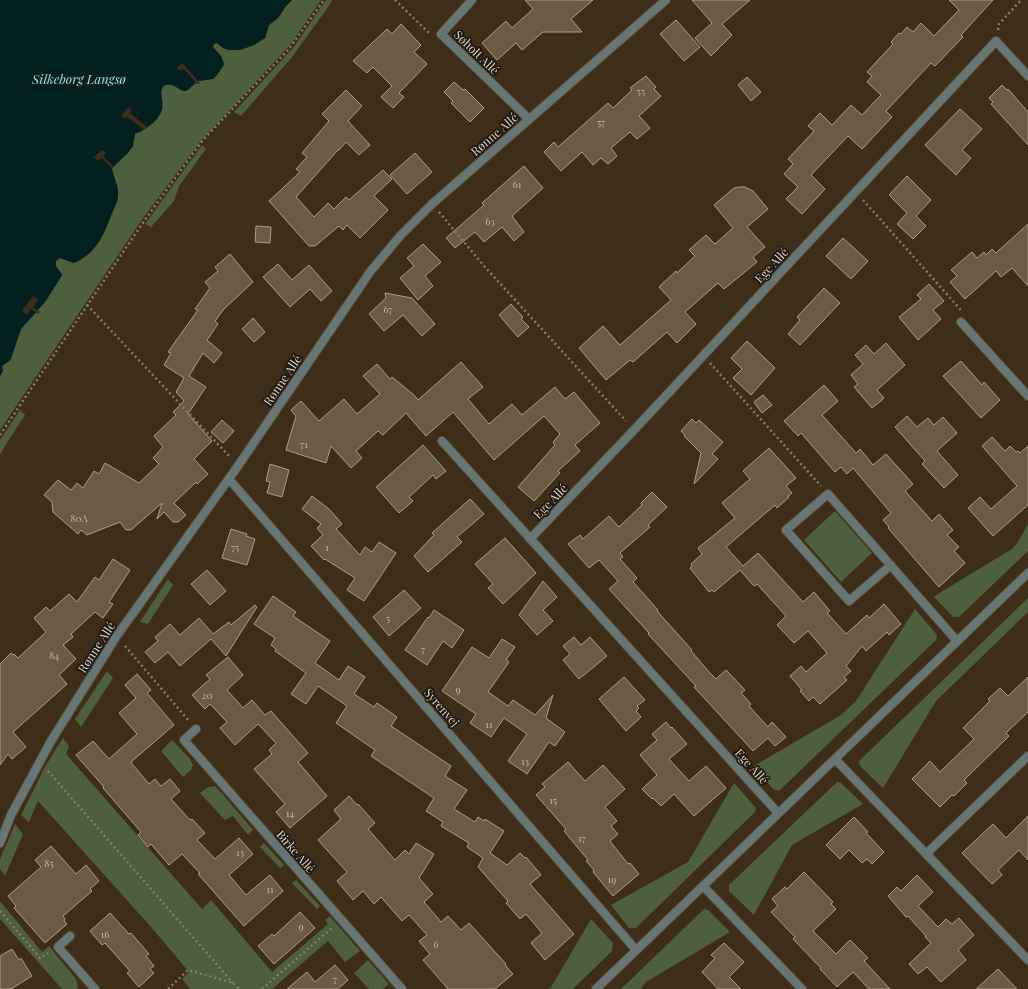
<svg xmlns="http://www.w3.org/2000/svg" width="1028" height="989" font-family="'Playfair Display',serif">
<style>
.green{fill:#4d5f3d}
.water{fill:#032021}
.pier{fill:#3e2e19}
.building{fill:#6c5b44;stroke:#ae9b83}
.lines{fill:none;stroke-linecap:round;stroke-linejoin:round}
.street-casing{stroke:#5a4c38;stroke-width:10}
.path{stroke:#887b6a;stroke-width:2.5;stroke-dasharray:2 3;stroke-linecap:butt}
.street{stroke:#667675;stroke-width:8}
.labels{text-anchor:middle;dominant-baseline:central;stroke-width:3.5;stroke-linejoin:round;paint-order:stroke}
.number-label{font-size:10px;fill:#c0b4a5}
.street-label{font-size:12px;fill:#dcd2c5;stroke:#1f180f}
.water-label{font-size:13px;font-style:italic;fill:#6df1f9;stroke:#1f180f}
</style>
<rect width="100%" height="100%" fill="#3e2e19"/>
<!-- green -->
<path class="green" d="M292,0H321L290,45L200,142L143,218L0,430V376L3,371L2,366L11,360L21,329L45,302L55,286L60,272L56,266V261L60,258L74,263L81,260C92,244 117,214 118,195C119,186 113,177 112,168L127,154L133,146L135,134L144,130L147,127L163,102C162,99 160,92 162,89C165,79 178,88 182,91L188,90L198,81L213,79L221,69L224,63L221,56L213,47L214,44L217,43L223,48L229,50H240L254,45L265,38L269,25L278,18L286,6Z
M326,0H332L329,6L292,57L241,116L234,112L293,48Z
M202,145L206,149L179,186L174,201L151,227L145,224Z
M20,410L25,415L0,454V440Z
M835,511L872,553L841,582L804,540Z
M1028,524V551L959,617H953L934,597L941,592L1012,549L1018,542Z
M168,579L173,585L148,624L140,622Z
M1028,598V612L936,701L883,788L860,766L859,761Z
M915,609L937,635L936,640L779,791L773,789L754,766L841,715L856,701Z
M107,671L113,678L81,727L75,719Z
M63,738L69,746L66,754L202,909L211,900L272,972L328,924L325,920L330,916L360,951L345,962L328,941L272,989H190L182,979L189,972L151,927L38,801L29,822L21,815L46,765Z
M172,740L190,759L193,765L191,770L183,777L161,751Z
M837,782L841,783L863,804L792,845L754,915L729,891V885Z
M734,783L756,808L755,812L636,928H629L611,905L688,862Z
M215,786L220,791L253,830L248,835L233,816L225,820L200,793L208,787Z
M15,824L23,834L5,876L0,869V859Z
M264,843L284,865L280,868L260,847Z
M296,880L320,906L317,909L292,883Z
M0,901L42,952L49,946L76,979L78,989H62L0,919Z
M704,909L708,910L730,932L646,982L641,989H621Z
M591,919L613,943L612,951L573,989H550Z
M368,960L389,984L383,989H369L354,973Z"/>
<!-- water -->
<path class="water" d="M0,0H292L286,6L278,18L269,25L265,38L254,45L240,50H229L223,48L217,43L214,44L213,47L221,56L224,65L217,75L213,79L198,81L186,91C179,91 174,82 166,85C157,87 164,103 162,110C159,119 150,126 143,130C140,132 138,132 135,133L133,146L127,154L112,168C113,177 119,186 118,195C118,202 114,207 112,213C104,235 97,253 74,263L60,258L56,261V266L62,274L61,277L45,302L21,329L10,360L2,366L3,371L0,376Z"/>
<!-- pier -->
<path class="pier" d="M182,63L200,83L197,84L184,69L180,71L177,68Z
M128,107L132,111L130,113L147,127L144,130L127,117L125,119L121,116Z
M102,150L106,153L103,156L113,166L112,168L102,158L98,161L94,157Z
M33,296L38,300L33,307L40,312L38,314L31,309L27,315L22,311Z"/>
<!-- building -->
<path class="building" d="M525,0H593L571,19L582,32H543L522,50L516,43L497,60L482,43L506,21L512,28L533,9Z
M692,0H750L722,24L732,35L711,56L695,38L712,23Z
M949,0H993L961,35L963,37L935,66L931,63L886,111L892,117L862,149L848,136L811,175L825,189L802,214L786,199L798,187L784,174L793,164L788,159L814,131L808,126L820,113L832,125L851,105L862,115L881,95L867,82L872,76L867,72L893,44L891,42L899,33L901,34L907,27L913,32L921,23L934,36L959,10Z
M676,20L700,47L684,61L660,34Z
M401,24L421,45L414,52L427,64L399,93L404,97L393,108L381,97L392,86L373,67L367,73L353,61L387,29L392,34Z
M646,76L656,87L654,89L661,96L639,116L650,128L637,139L630,132L611,148L617,156L608,164L601,158L593,165L582,152L561,171L544,152L554,142L558,147L608,103L613,108L632,90L630,88Z
M747,77L761,92L751,101L738,85Z
M454,82L463,90L465,89L484,108L470,122L451,103L453,101L444,92Z
M1002,85L1007,90L1008,89L1028,112V145L991,104L993,102L989,98Z
M346,90L362,106L348,121L370,145L359,155L346,142L339,150H338L296,197L314,217L328,203L334,209L346,197L349,200L383,170L392,179L374,196L388,210L360,238L347,225L343,230L339,226L315,246H309L269,201L300,172L296,169L307,157L302,153L329,121L322,114Z
M960,109L982,129L962,150L971,158L956,175L925,145Z
M415,153L432,172L407,194L390,175Z
M524,166L543,188L512,216L524,232L514,241L502,227L484,242L475,232L455,248L446,238L484,205L482,203Z
M907,176L931,200L916,216L926,226L913,239L897,224L907,213L889,195Z
M739,187H745L753,191L768,209L747,227L765,247L753,257L757,262L724,289L718,283L685,312L696,324L677,343L667,332L633,362L630,360L606,380L579,348L603,326L620,345L671,300L659,287L676,271L677,273L695,256L689,250L706,235L715,244L733,228L714,205L734,188Z
M1028,224V286L1012,268L1001,277L996,271L965,299L950,282L957,276L951,270L972,252L977,258L984,252L986,255L992,249L996,253Z
M256,226L271,227L270,243L255,242Z
M843,238L868,261L851,279L826,256Z
M423,244L441,262L425,276L433,286L418,300L400,278L414,266L407,258Z
M230,254L253,282L224,309L215,321L218,324L207,340L222,353L214,363L203,353L189,376L206,387L188,414L212,441L194,459L208,474L197,484L196,482L174,503L186,515L178,522H173L164,512L157,519L162,503L131,530H126L120,522L87,535L81,530L78,534L53,512L52,502L44,495L58,480L71,490L77,483L83,488L94,471L99,474L105,463L139,483L159,464L153,458L163,447L154,436L176,415L173,412L184,401L176,392L184,378L164,365L171,353L168,352L198,310L195,309L210,288L205,282L218,271L215,267Z
M278,264L292,280L309,265L332,291L321,301L310,289L290,307L263,277Z
M929,284L944,301L933,310L941,319L918,340L899,317L921,299L917,295Z
M824,288L840,303L800,345L788,334L800,320L797,317Z
M385,293L412,298L435,324L422,336L403,315L384,331L369,314L386,298Z
M511,304L523,317L521,319L529,327L518,337L499,315Z
M253,318L265,332L254,342L242,329Z
M747,341L775,368L751,395L733,378L742,369L731,358Z
M886,343L905,365L877,390L884,398L881,400H882L872,408L854,387L858,384L851,375L863,364L855,355L866,345L874,354Z
M961,361L982,385L984,382L1000,400L981,418L943,376Z
M461,362L483,387L468,399L489,424L512,404L522,415L555,387L565,399L574,392L600,423L575,445L580,451L558,471L560,473L534,501L518,487L555,445L553,442L560,434L544,416L494,460L453,412L426,436L406,413L383,435L378,431L356,451L362,458L351,468L331,446L326,463L286,450L296,416L291,410L301,401L319,421L344,399L357,414L380,394L363,376L377,364L390,379L392,377L414,395L418,400Z
M824,385L838,401L822,415L856,453L860,449L873,465L886,454L913,484L905,491L932,521L939,514L953,530L947,535L959,547L954,551L965,563L939,587L888,528L889,527L883,520L891,513L853,468L847,474L841,467L835,472L801,433L798,436L784,421Z
M763,395L772,405L762,413L754,402Z
M907,416L917,427L928,418L934,425L943,417L957,433L937,451L958,475L944,488L922,464L925,461L895,427Z
M692,419L696,423L699,420L723,442L712,454L718,459L694,484L701,453L684,436L685,435L681,431Z
M222,420L234,431L223,443L211,432Z
M992,437L1005,451L1010,446L1016,452L1018,451L1020,453L1028,446V505L993,536L968,508L980,497L991,509L1017,486L982,446Z
M423,445L446,471L436,479L433,475L409,497L413,501L399,513L376,487Z
M769,448L796,478L786,486L792,493L788,496L789,497L777,508L775,505L726,547L743,566L758,553L803,602L814,592L830,611L827,613L846,634L867,615L869,618L884,604L901,624L889,635L887,632L866,651L862,646L846,666L851,671L844,677L847,680L820,704L813,697L809,701L800,691L802,690L790,676L801,666L806,672L827,653L808,631L794,643L777,625L786,616L757,584L754,586L740,570L714,592L712,590L709,592L690,568L692,566L691,564L702,554L698,548L735,518L722,503L750,479L743,471Z
M270,464L289,470L282,497L267,493L270,482L266,481Z
M652,492L667,507L648,525L650,527L620,553L623,557L620,559L637,578L633,582L658,610L657,611L692,650L691,651L710,673L716,679L726,670L745,690L741,693L751,704L749,706L768,727L772,722L786,737L775,746L768,738L753,751L694,687L696,686L648,634L649,633L609,589L618,581L599,560L589,568L568,544L580,535L583,539L609,516L619,527L642,505L641,503Z
M312,496L329,509L342,524L336,529L360,555L365,547L372,552L379,542L396,553L364,601L347,590L355,578L325,559L324,560L311,546L323,535L317,528L321,524L302,509Z
M470,499L484,514L457,537L462,542L428,572L414,556L434,535L432,533Z
M231,529L247,534L246,536L255,539L247,565L222,558Z
M505,538L536,573L503,604L488,588L493,584L475,564Z
M113,559L130,570L109,602L113,604L103,618L95,612L71,634L73,637L63,645L76,659L59,675L67,684L13,732L26,747L12,759L8,754L0,765V664L11,653L13,655L14,654L18,658L46,632L34,618L46,607L50,611L69,594L77,602L95,577L99,580Z
M207,570L226,591L210,605L191,584Z
M543,581L557,597L543,610L553,621L537,635L519,615Z
M404,590L421,608L389,636L373,617Z
M273,596L296,612L293,616L330,641L315,663L339,680L348,666L365,677L354,694L374,707L377,703L397,717L391,726L451,766L445,776L467,790L454,809L475,822L478,817L484,821L485,819L504,831L490,853L507,865L520,853L525,858L526,857L541,875L530,884L574,934L545,960L531,943L542,933L526,914L520,919L506,903L508,901L478,867L483,858L467,847L469,843L441,826L443,822L426,811L434,798L371,756L375,750L336,723L347,706L318,686L306,704L291,694L306,673L275,651L276,649L271,645L275,638L254,624Z
M255,605L257,607L226,656L211,639L180,666L168,652L155,663L145,652L158,641L155,637L170,624L180,635L199,618L213,634L229,622L231,625Z
M434,610L464,630L452,648L443,641L427,665L405,650L428,617L429,618Z
M574,637L581,645L590,637L607,656L579,679L563,660L570,654L563,646Z
M502,639L515,647L506,660L509,662L488,692L508,706L513,700L535,715L553,695L546,718L565,732L555,746L549,742L527,774L508,761L527,734L504,718L491,737L470,723L476,714L442,691L472,647L489,658Z
M228,657L243,675L227,690L243,708L252,700L265,715L271,711L308,753L298,762L327,796L290,828L276,812L285,804L254,769L272,754L269,750L276,743L258,724L235,745L220,728L227,722L210,704L205,709L192,695L210,679L206,675Z
M137,674L151,690L147,693L174,725L131,762L133,765L149,784L155,779L161,786L170,779L180,791L171,799L190,820L192,819L205,833L197,840L215,859L239,838L253,854L229,875L246,895L270,875L283,891L244,926L198,874L200,873L182,854L169,865L151,844L148,847L138,835L141,832L103,788L104,787L76,755L93,741L109,759L137,734L119,713L136,698L125,685Z
M624,677L645,700L637,706L639,708L636,711L641,717L626,731L599,699Z
M1028,677V712L1006,733L1009,736L964,780L967,783L954,796L952,795L940,807L912,779L930,761L940,772L974,739L963,728L990,701L988,699L1000,688L1008,696Z
M666,722L671,728L672,727L687,744L669,759L689,781L706,766L726,788L694,816L674,794L661,806L653,798L652,799L642,789L657,775L640,755L657,740L652,734Z
M568,762L585,781L603,765L625,789L605,807L617,821L611,826L618,834L610,841L628,864L630,863L639,874L613,896L593,872L594,870L586,861L588,860L564,831L566,829L536,795L545,787L542,784Z
M349,796L357,805L358,804L375,823L368,829L395,860L405,850L409,854L416,843L434,854L419,878L433,894L424,902L441,922L448,916L461,930L469,923L506,964L505,965L513,974L495,989H448L423,960L430,954L419,941L427,935L409,915L402,921L381,897L374,904L363,891L353,900L337,881L347,872L318,840L341,819L334,810Z
M1028,816V860L1019,850L998,870L1002,875L992,884L962,853L993,824L1006,838Z
M854,817L868,832L866,833L884,852L872,864L867,859L862,863L849,850L840,859L826,845Z
M51,846L76,874L86,865L99,881L90,889L92,891L63,916L65,919L64,921L67,924L45,943L14,908L16,906L8,896L41,867L35,860Z
M804,872L833,902L831,904L836,909L813,931L836,954L850,940L868,958L864,961L890,989H869L853,972L837,987L820,969L821,968L793,939L795,937L771,912L778,906L772,899L785,887L787,889Z
M917,875L933,892L918,906L938,927L946,919L952,924L959,918L974,935L958,950L966,960L941,982L927,967L918,974L909,964L931,943L925,937L926,936L908,916L906,917L888,896L897,887L901,891Z
M300,912L315,928L274,964L258,946L272,934L274,936Z
M110,913L129,934L131,933L149,954L146,956L154,966L150,969L154,973L139,987L127,973L130,971L112,951L105,943L102,945L90,931Z
M724,943L744,962L729,977L741,989H718L702,972L715,958L711,955Z
M12,949L19,960L21,958L32,976L11,989H0V956Z
M335,965L348,980L338,989H287L307,972L315,982Z
M998,969L1017,989H976Z"/>
<g class="lines">
<defs>
<path id="street" d="M472,0L441,34L529,119
M961,322L1028,396
M442,441L778,813
M229,479L636,950
M530,539L634,430L996,41L1028,76
M891,565L849,601L786,530L828,494L957,641
M196,729L184,740L402,989
M835,759L1028,960
M0,843L11,815L51,741L116,637L238,466L370,272L400,236L432,204L666,0
M926,854L1028,756
M703,886L802,989
M70,936L58,947L95,989
M596,989L1028,573"/>
</defs>
<!-- street casing -->
<use href="#street" class="street-casing"/>
<!-- path -->
<path class="path" d="M395,0L430,34
M998,30L999,24L1021,0
M863,200L961,310
M439,212L484,266L626,421
M87,305L231,458
M710,363L821,486
M0,435L144,221L202,141L288,50L324,0
M125,646L189,721
M48,771L233,983
M0,911L40,958L48,953
M168,989L188,970L233,983L239,989
M262,989L333,927"/>
<!-- street -->
<use href="#street" class="street"/>
</g>
<g class="labels">
<!-- number labels -->
<g class="number-label">
<text x="641" y="91">55</text>
<text x="601" y="122">57</text>
<text x="517" y="184">61</text>
<text x="490" y="221">63</text>
<text x="388" y="309">67</text>
<text x="304" y="444">71</text>
<text x="79" y="518">80A</text>
<text x="235" y="547">75</text>
<text x="327" y="547">1</text>
<text x="388" y="618">5</text>
<text x="423" y="649">7</text>
<text x="54" y="655">84</text>
<text x="458" y="689">9</text>
<text x="207" y="695">20</text>
<text x="489" y="724">11</text>
<text x="525" y="761">13</text>
<text x="553" y="800">15</text>
<text x="290" y="813">14</text>
<text x="582" y="838">17</text>
<text x="240" y="852">13</text>
<text x="49" y="863">85</text>
<text x="612" y="879">19</text>
<text x="270" y="889">11</text>
<text x="301" y="926">9</text>
<text x="105" y="934">16</text>
<text x="436" y="944">6</text>
<text x="335" y="979">7</text>
</g>
<!-- street labels -->
<g class="street-label">
<text transform="translate(477 52) rotate(44)">Søholt Allé</text>
<text transform="translate(494 134) rotate(-41)">Rønne Allé</text>
<text transform="translate(771 265) rotate(-47)">Ege Allé</text>
<text transform="translate(282 380) rotate(-56)">Rønne Allé</text>
<text transform="translate(550 501) rotate(-46)">Ege Allé</text>
<text transform="translate(96 647) rotate(-57)">Rønne Allé</text>
<text transform="translate(442 707) rotate(49)">Syrenvej</text>
<text transform="translate(752 766) rotate(48)">Ege Allé</text>
<text transform="translate(296 851) rotate(49)">Birke Allé</text>
</g>
<!-- water labels -->
<g class="water-label">
<text x="79" y="78">Silkeborg Langsø</text>
</g>
</g>
</svg>
